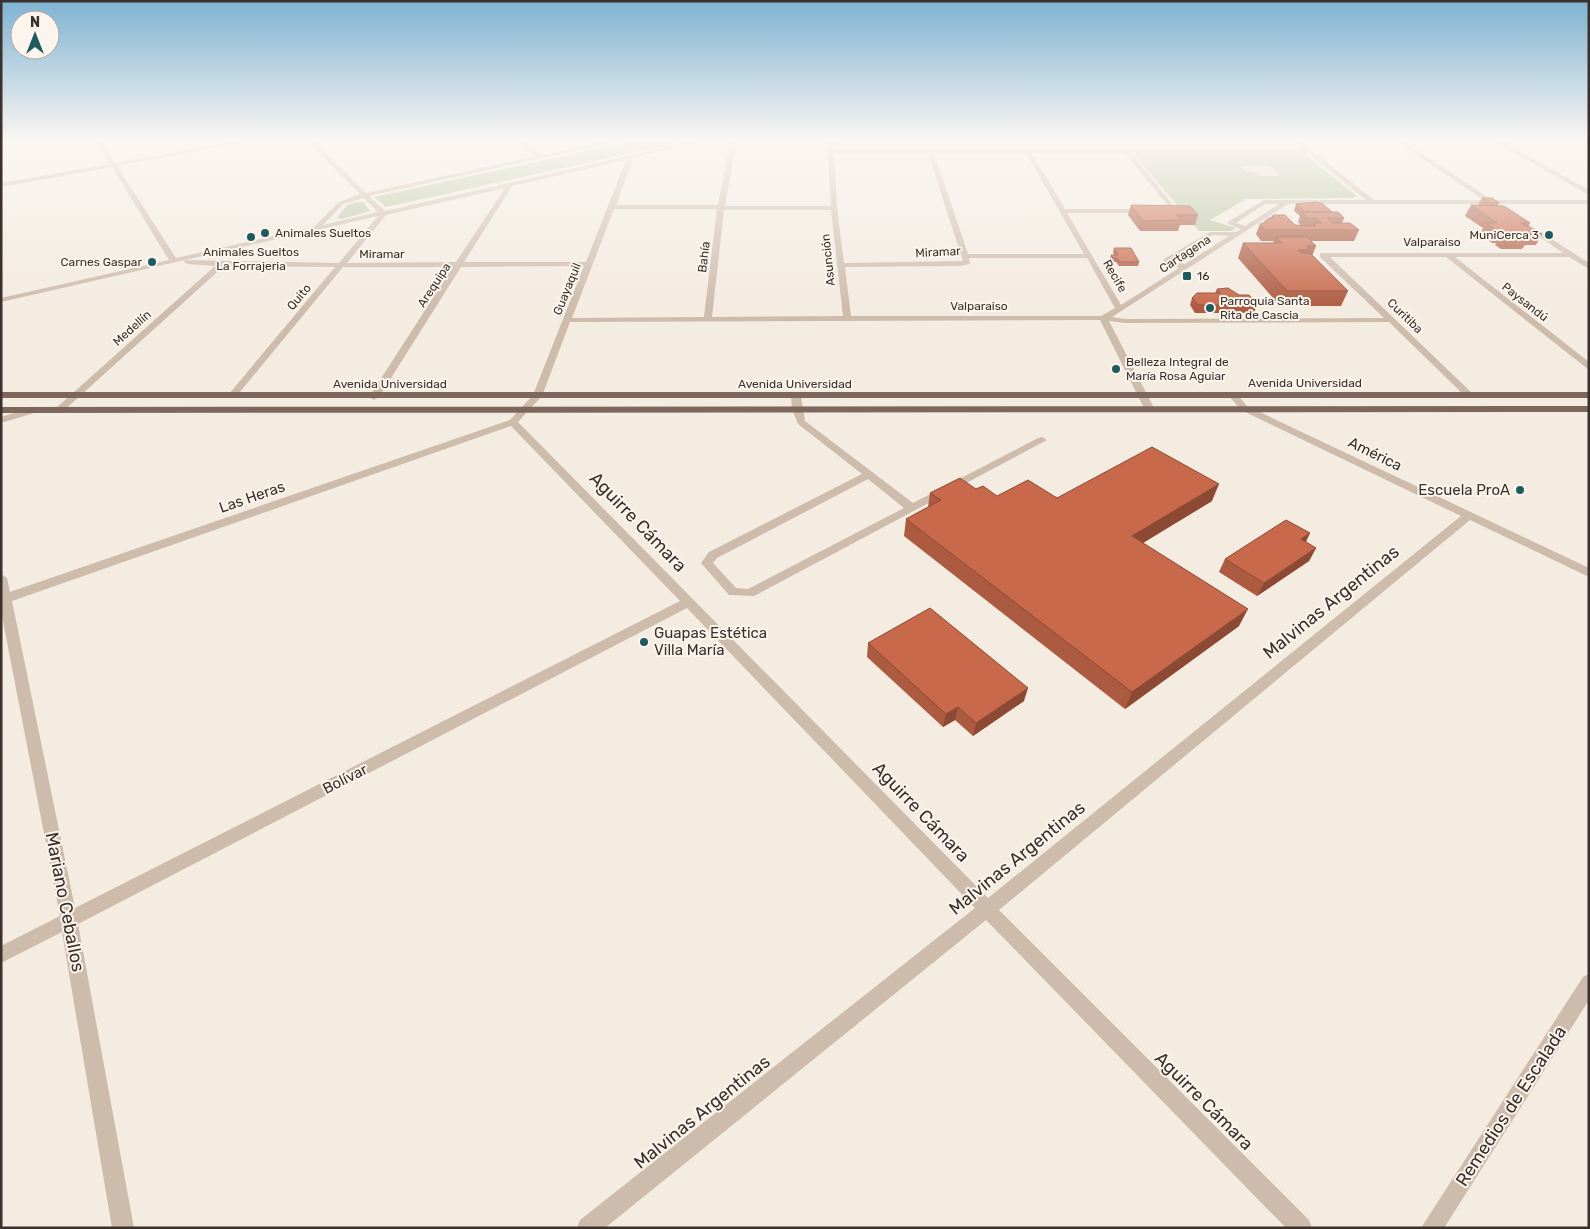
<svg xmlns="http://www.w3.org/2000/svg" width="1590" height="1229" font-family="Rubik,sans-serif">
<style>
.green{fill:#b8c4a0}
.plaza{fill:#ecdcc8}
.lines{fill:none;stroke-linecap:round;stroke-linejoin:round}
.path{stroke:#b9a596;stroke-width:2;stroke-dasharray:1 1;stroke-linecap:butt}
.minor{fill:#cdbbac;fill-rule:evenodd}
.major{fill:#7d675c;fill-rule:evenodd}
.wall{fill:#ac5a40}
.shaded-wall{fill:#8c4a34}
.building{fill:#c8694b;stroke:#8c4a34}
.poi-dot{fill:#1f5a5e;stroke:#fbf5ee;stroke-width:2}
.labels{text-anchor:middle;dominant-baseline:central;stroke-width:4;stroke-linejoin:round;paint-order:stroke}
.far-poi-label{font-size:12px;fill:#3b302b;stroke:#fbf5ee;text-anchor:start}
.far-street-label{font-size:12px;fill:#3b302b;stroke:#fbf5ee}
.street-label{font-size:15px;fill:#3b302b;stroke:#fbf5ee}
.poi-label{font-size:15px;fill:#3b302b;stroke:#fbf5ee;text-anchor:end}
.near-street-label{font-size:18px;fill:#3b302b;stroke:#fbf5ee}
</style>
<rect width="100%" height="100%" fill="#f4ebe1"/>
<!-- green -->
<path class="green" d="M642,139H695L386,207L374,197Z
M1136,153L1302,154L1306,155L1357,196L1353,198L1246,199L1210,220L1236,228L1231,231H1199L1134,155Z
M357,202H363L370,211L342,219L337,218L347,205Z"/>
<!-- plaza -->
<path class="plaza" d="M1240,166H1269L1281,176H1260L1257,173L1247,172Z"/>
<g class="lines">
<!-- path -->
<path class="path" d="M1240,166L1237,167C1250,177 1265,179 1281,176
M1244,172L1257,173L1261,177"/>
<!-- minor -->
<path class="minor" d="M94,139H100L115,163L249,139H261L117,166L176,258L314,227L339,202L360,194L305,139H311L366,193L537,156L510,139H517L543,155L619,139H629L369,196L385,211L703,139H713L632,158V163L616,205H718L731,139H737L725,206H831L827,139H833L834,149L1304,150L1291,139H1297L1374,200H1484L1393,139H1400L1492,200H1589V204H1288L1112,317L1125,319L1384,318L1320,257V253H1563L1511,217L1516,216L1589,263V269L1569,257H1455L1589,362V370L1446,257H1330L1472,393L1474,395L1469,398L1466,397L1389,322L1125,323L1109,321L1154,408L1149,411L1144,408L1100,320L570,322L542,396L518,422L988,898L1461,516L1241,410L1228,395L1230,393H1236L1247,406L1589,568V577L1470,520L999,910L1309,1220L1312,1228H1286L986,920L605,1228H577L580,1220L975,908L687,608L78,924L134,1228H112L62,932L1,963V946L60,916L1,611V574L7,578L10,592L510,420L533,395L584,266L461,267L379,397L374,400L369,397L453,267H343L235,398H229V394L335,267L224,266L61,413H55V409L215,266L188,264L184,262L185,260L339,263L378,216L1,302V298L169,260L112,167L1,187V183L110,164ZM834,153H928L963,261L844,263L837,208ZM934,153H1026L1084,254H968ZM1032,153H1125L1169,207L1165,209H1065ZM1131,153L1309,154L1366,200H1264L1228,222V224L1241,229L1236,232H1210L1164,259V263L1179,268L1121,305L1067,213H1166L1175,209V207ZM626,160L586,262H464L512,186ZM505,188L456,262L347,263L386,215ZM364,198L378,212L323,225L343,204ZM1265,204H1279L1245,226L1236,223ZM614,209H717L704,317L572,318ZM724,210H831L843,316L712,317ZM1213,235L1229,236L1185,264L1173,261ZM969,258H1087L1115,308L1101,316H851L845,267L959,266L970,264ZM511,426L680,601L75,908L12,601Z
M1490,139H1497L1589,190V195Z
M1583,139H1589V142Z
M796,393L801,396L805,421L913,503L1038,438L1042,437L1047,440L754,596L729,595L701,563L709,552L862,474L798,424L792,409L791,396ZM868,479L904,508L748,589L736,588L713,563L717,558Z
M31,408L34,409V413L1,423V417Z
M1589,974V1000L1444,1228H1421L1583,977Z"/>
<!-- major -->
<path class="major" d="M1,392H1589V398H1Z
M1589,406V412L1,413V407Z"/>
</g>
<!-- wall -->
<path class="wall" d="M1482,198L1499,203L1497,206L1530,223L1528,227L1542,234L1536,245H1525L1522,249H1501L1495,245L1496,243H1492L1480,234L1483,228L1465,216L1471,205H1478Z
M1296,204L1332,212L1344,218L1342,223L1359,230L1354,241H1311L1316,246L1312,256L1348,291L1341,306H1280L1238,258L1243,243H1273L1274,241H1261L1256,234L1260,224L1264,223L1265,221L1271,218L1272,216L1295,225H1301L1298,222L1300,216L1294,211Z
M1131,205L1198,215L1195,225H1180L1178,231H1140L1128,215Z
M1114,248L1139,262L1138,266H1119L1116,262H1112L1110,258L1111,255H1114L1113,252Z
M1217,289L1239,295L1257,305L1254,313H1195L1190,305L1192,298L1215,293Z
M976,489L997,496L1212,501L1143,543L1239,626L1125,709L904,536L906,519L928,507L930,493Z
M1310,533L1306,542L1316,548L1309,561L1257,596L1219,572L1225,559Z
M868,643L1024,701L973,736L955,720L943,727L867,657Z"/>
<!-- shaded-wall -->
<path class="shaded-wall" d="M1219,484L1212,501L1126,553L1132,536Z
M1310,533L1303,546L1301,539Z
M1316,548L1309,561L1257,596L1264,583Z
M1248,609L1239,626L1125,709L1132,692Z
M1028,688L1024,701L973,736L976,723Z
M958,707L955,720L943,727L946,714Z"/>
<!-- building -->
<path class="building" d="M1482,198H1492L1499,203H1490Z
M1316,202L1323,204L1332,212H1305L1296,204Z
M1131,205L1190,206L1198,215H1176L1181,220L1143,221Z
M1471,205L1504,206L1530,223H1521L1542,234H1522L1529,238H1507L1501,234H1515L1513,232H1498L1486,223H1497Z
M1302,212H1338L1344,218H1327L1333,223H1350L1359,230H1265L1260,224L1266,222L1265,221L1269,218H1274L1272,216L1274,215H1285L1295,225L1315,226L1313,223H1322L1316,218H1308Z
M1275,237H1307L1316,246H1307L1310,250H1298L1301,253H1310L1348,291H1287L1243,243H1282Z
M1114,248H1131L1139,262H1120L1117,258H1113L1111,255H1118Z
M1228,288L1239,295H1249L1257,305H1198L1192,298L1197,293H1220L1217,289Z
M1152,447L1219,484L1132,536L1248,609L1132,692L906,519L941,500L930,493L960,478L976,489L983,486L997,496L1028,480L1057,498Z
M1286,520L1310,533L1301,539L1316,548L1264,583L1225,559Z
M930,608L1028,688L976,723L958,707L946,714L868,643Z"/>
<!-- sky -->
<linearGradient id="sky" x2="0" y2="1"><stop stop-color="#7eb2d2"/><stop offset="0.45" stop-color="#faf6f2"/><stop offset="1" stop-color="#faf6f2" stop-opacity="0"/></linearGradient>
<rect width="1590" height="311" fill="url(#sky)"/>
<!-- markers -->
<g class="poi-dot">
<circle cx="265" cy="233" r="5"/>
<circle cx="1549" cy="235" r="5"/>
<circle cx="251" cy="237" r="5"/>
<circle cx="152" cy="262" r="5"/>
<rect x="1182" y="271" width="10" height="10" rx="2.5"/>
<circle cx="1210" cy="308" r="5"/>
<circle cx="1116" cy="369" r="5"/>
<circle cx="1520" cy="490" r="5"/>
<circle cx="644" cy="642" r="5"/>
</g>
<g class="labels">
<!-- far-poi labels -->
<g class="far-poi-label">
<text x="275" y="233">Animales Sueltos</text>
<text x="1539" y="235" text-anchor="end">MuniCerca 3</text>
<text x="251" y="252" text-anchor="middle">Animales Sueltos<tspan x="251" dy="14">La Forrajeria</tspan></text>
<text x="142" y="262" text-anchor="end">Carnes Gaspar</text>
<text x="1197" y="276">16</text>
<text x="1220" y="301">Parroquia Santa<tspan x="1220" dy="14">Rita de Cascia</tspan></text>
<text x="1126" y="362">Belleza Integral de<tspan x="1126" dy="14">María Rosa Aguiar</tspan></text>
</g>
<!-- far-street labels -->
<g class="far-street-label">
<text x="1432" y="242">Valparaiso</text>
<text transform="translate(938 252) rotate(-3)">Miramar</text>
<text x="382" y="254">Miramar</text>
<text transform="translate(1185 254) rotate(-33)">Cartagena</text>
<text transform="translate(704 257) rotate(-83)">Bahía</text>
<text transform="translate(828 260) rotate(-96)">Asunción</text>
<text transform="translate(1115 276) rotate(60)">Recife</text>
<text transform="translate(434 285) rotate(-57)">Arequipa</text>
<text transform="translate(567 289) rotate(-68)">Guayaquil</text>
<text transform="translate(299 297) rotate(-50)">Quito</text>
<text transform="translate(1525 302) rotate(38)">Paysandú</text>
<text x="979" y="306">Valparaiso</text>
<text transform="translate(1405 316) rotate(44)">Curitiba</text>
<text transform="translate(132 328) rotate(-42)">Medellín</text>
<text x="1305" y="383">Avenida Universidad</text>
<text x="390" y="384">Avenida Universidad</text>
<text x="795" y="384">Avenida Universidad</text>
</g>
<!-- street labels -->
<g class="street-label">
<text transform="translate(1375 454) rotate(26)">América</text>
<text transform="translate(252 497) rotate(-19)">Las Heras</text>
<text transform="translate(345 779) rotate(-27)">Bolívar</text>
</g>
<!-- poi labels -->
<g class="poi-label">
<text x="1510" y="490">Escuela ProA</text>
<text x="654" y="633" text-anchor="start">Guapas Estética<tspan x="654" dy="17">Villa María</tspan></text>
</g>
<!-- near-street labels -->
<g class="near-street-label">
<text transform="translate(638 522) rotate(46)">Aguirre Cámara</text>
<text transform="translate(1331 602) rotate(-39)">Malvinas Argentinas</text>
<text transform="translate(921 812) rotate(46)">Aguirre Cámara</text>
<text transform="translate(1017 858) rotate(-39)">Malvinas Argentinas</text>
<text transform="translate(65 902) rotate(79)">Mariano Ceballos</text>
<text transform="translate(1204 1101) rotate(45)">Aguirre Cámara</text>
<text transform="translate(1511 1106) rotate(-57)">Remedios de Escalada</text>
<text transform="translate(702 1112) rotate(-39)">Malvinas Argentinas</text>
</g>
</g>
<!-- border -->
<rect width="1590" height="1229" fill="none" stroke="#3b302b" stroke-width="5"/>
<!-- north arrow -->
<g transform="translate(35 35)"><circle r="24" fill="#fbf5ee" stroke="#aea6a0"/>
<path d="M0-4L9 19L0 12L-9 19Z" fill="#1f5a5e"/>
<text y="-8" font-size="14" font-weight="bold" text-anchor="middle" fill="#3b302b">N</text>
</g>
</svg>
